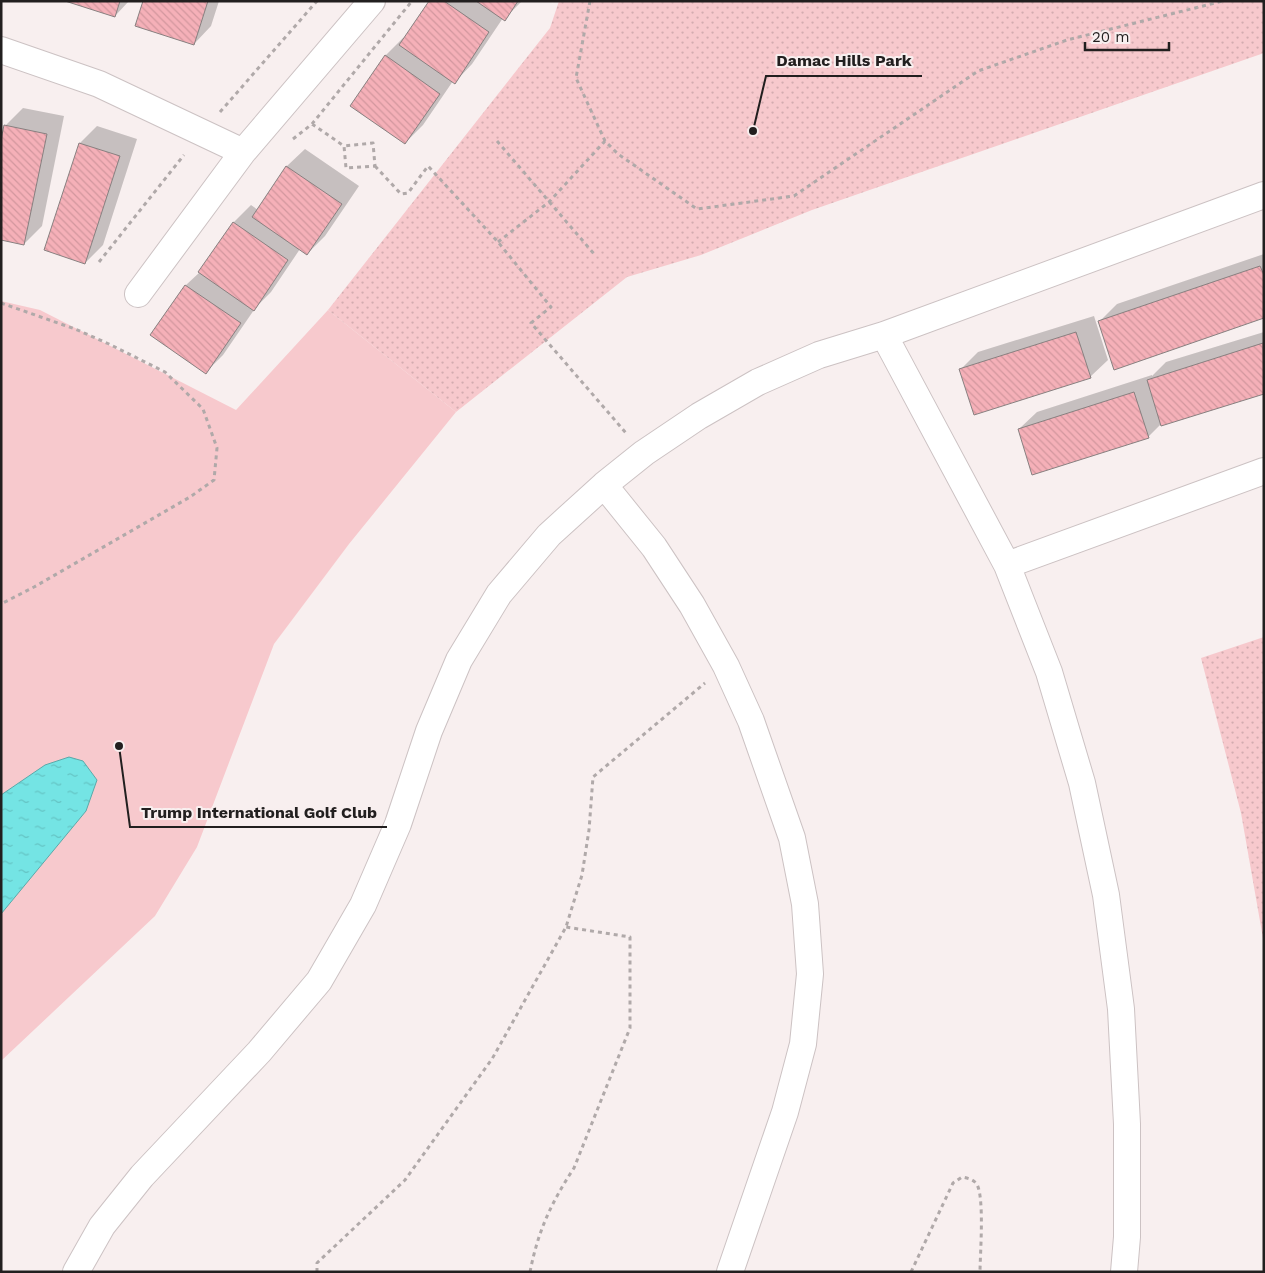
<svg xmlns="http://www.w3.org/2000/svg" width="1265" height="1273" font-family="'Work Sans',sans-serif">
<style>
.grass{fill:#f7c9cd}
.park{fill:url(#park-dots)}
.water{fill:url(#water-ripples);stroke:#5ba9a9}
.shadow{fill:#0003}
.building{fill:url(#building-back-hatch);stroke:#888080}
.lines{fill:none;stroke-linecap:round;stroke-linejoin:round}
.street-casing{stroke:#ccc2c3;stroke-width:28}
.path{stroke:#b0a9a9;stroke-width:3;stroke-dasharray:4 4;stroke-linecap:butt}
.street{stroke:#fff;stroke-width:26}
.leader{fill:none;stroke:#221f1f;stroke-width:2}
.callout-dot{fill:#221f1f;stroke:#f8efef;stroke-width:2}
.callout-label{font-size:16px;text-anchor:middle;font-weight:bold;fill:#221f1f;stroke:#f8efef;stroke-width:4;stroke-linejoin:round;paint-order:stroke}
</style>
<defs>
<pattern id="park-dots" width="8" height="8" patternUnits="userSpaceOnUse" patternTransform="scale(1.25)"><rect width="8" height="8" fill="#f7c9cd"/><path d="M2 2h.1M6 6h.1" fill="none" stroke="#d3acb0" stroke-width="1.8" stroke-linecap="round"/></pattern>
<pattern id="water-ripples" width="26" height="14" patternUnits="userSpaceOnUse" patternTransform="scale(1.25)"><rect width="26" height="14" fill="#74e4e4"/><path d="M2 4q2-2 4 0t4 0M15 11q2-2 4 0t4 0" fill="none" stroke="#64c3c3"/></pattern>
<pattern id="building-back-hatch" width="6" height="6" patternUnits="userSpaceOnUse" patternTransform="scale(1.25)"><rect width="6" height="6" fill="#f5b0b8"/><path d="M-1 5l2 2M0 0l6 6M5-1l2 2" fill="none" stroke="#d2979e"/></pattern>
</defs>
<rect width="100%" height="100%" fill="#f8efef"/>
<!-- grass -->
<path class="grass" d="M1,301L40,310L236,410L328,310L456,412L349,544L274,644L197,847L155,916L1,1061Z"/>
<!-- park -->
<path class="park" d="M559,1H1264V53L812,210L701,255L627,277L456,412L328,310L550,28Z
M1264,637V944L1241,813L1201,658Z"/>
<!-- water -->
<path class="water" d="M69,757L83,761L97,780L86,811L1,914V795L45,765Z"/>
<!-- shadow -->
<path class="shadow" d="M69,1H129L115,16Z
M144,1H219L211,26L194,44Z
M430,1H522L504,19L503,18L472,64L455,82L453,81L423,125L405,143L351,106L386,55L403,38L405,39Z
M23,108L64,116L42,226L24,244L1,146L6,125Z
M97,126L137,139L103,245L85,263L80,143Z
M305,149L359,186L325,236L307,254L300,249L271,292L256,307L223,355L206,372L152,335L186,285L200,272L234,222L251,205L258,210L287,166Z
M1264,254V317L1099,322L1117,304Z
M1094,316L1108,360L1090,377L961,369L978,352Z
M1264,332V392L1161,424L1148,437L1019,429L1037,412L1152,375V376L1166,362Z"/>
<!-- building -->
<path class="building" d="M65,1H120L115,17Z
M143,1H208L194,45L135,26Z
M429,1H444L489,32L455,84L399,45Z
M476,1H518L505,21Z
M385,55L440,94L405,144L350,106Z
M4,125L47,134L24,245L1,240V140Z
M79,143L120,156L85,264L44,250Z
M286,166L342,204L307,255L252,217Z
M233,222L288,260L254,311L198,272Z
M1260,266L1264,275V318L1114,370L1098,321Z
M185,285L241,323L206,374L150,335Z
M1076,332L1091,378L974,415L959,369Z
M1263,343L1264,394L1161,426L1147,380Z
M1134,392L1149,438L1032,475L1018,429Z"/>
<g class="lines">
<defs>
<path id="street" d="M1,50L99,84L243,152
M138,294L243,152L372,1
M884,335L1007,565L1049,672L1082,783L1106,895L1121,1009L1127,1124V1237L1124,1272
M604,485L654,547L692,605L726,666L751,721L792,838L805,904L810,974L803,1044L785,1112L730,1272
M1007,565L1264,471
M76,1272L102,1226L142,1176L259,1052L319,981L363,905L398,824L429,731L459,660L499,594L549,535L604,485L644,453L699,416L758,382L819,355L884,335L1264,195"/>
</defs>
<!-- street casing -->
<use href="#street" class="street-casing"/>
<!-- path -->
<path class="path" d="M590,1L576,78L605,141L618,154L697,209L794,196L978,71L1067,40L1223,1
M220,112L317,1
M312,124L344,146L346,168L375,166L373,143L344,146
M293,139L312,124L412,1
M497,141L595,255
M375,166L401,194L408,193L428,166L498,242L551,307L531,323L626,433
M498,242L549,202L605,141
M99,262L184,155
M1,303L75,329L109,344L165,372L203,409L217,448L214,480L190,497L34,587L1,604
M317,1272V1263L405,1180L492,1059L566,927L582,875L589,830L593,777L705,683
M530,1272C538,1231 551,1203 574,1168L630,1028V937L566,927
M911,1272L953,1183L962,1177C967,1178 972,1179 976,1183C985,1194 980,1255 980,1272"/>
<!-- street -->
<use href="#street" class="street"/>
</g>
<!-- callouts -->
<path class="leader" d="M753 131L766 76H922M119 746L130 827H387"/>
<g class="callout-dot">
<circle cx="753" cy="131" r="5"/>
<circle cx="119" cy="746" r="5"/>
</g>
<g class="callout-label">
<text x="844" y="66">Damac Hills Park</text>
<text x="259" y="818">Trump International Golf Club</text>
</g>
<!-- border -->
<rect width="1265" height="1273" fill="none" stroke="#221f1f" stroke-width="5"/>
<!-- scale -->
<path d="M1085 42v8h84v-8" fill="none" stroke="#221f1f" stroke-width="2.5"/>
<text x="1092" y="42" font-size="15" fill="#221f1f" stroke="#f8efef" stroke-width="4" paint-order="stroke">20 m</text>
</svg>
